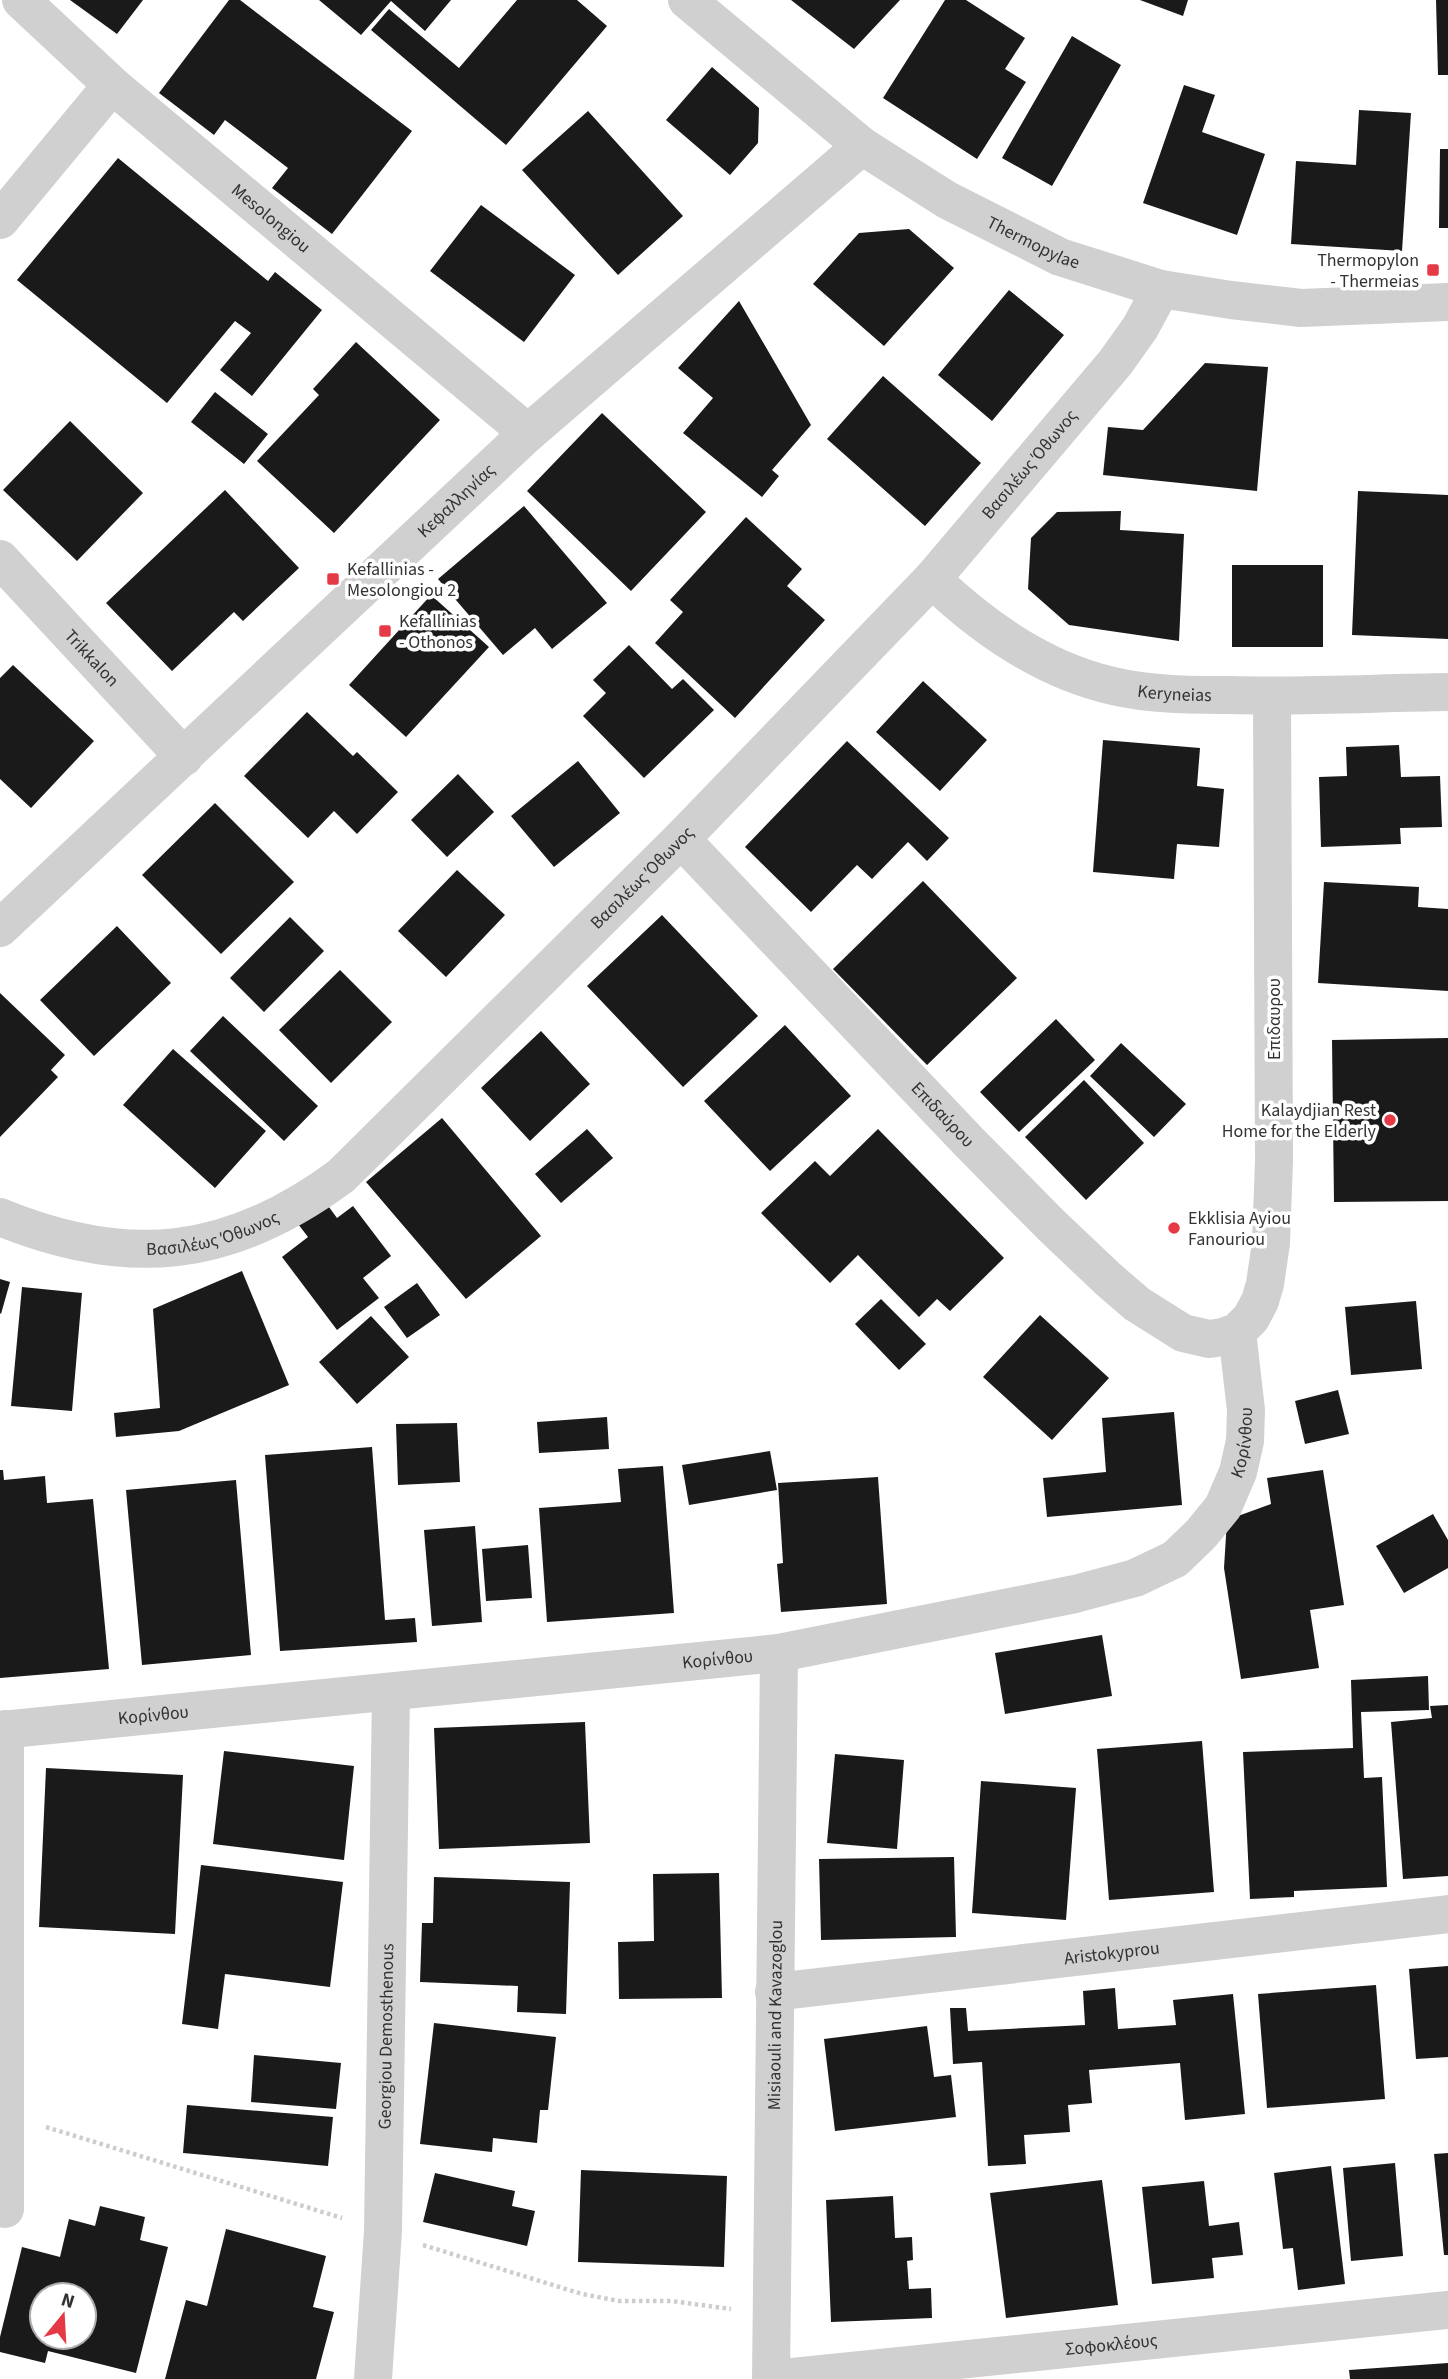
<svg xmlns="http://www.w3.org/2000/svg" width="1448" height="2379" font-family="'Source Sans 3',sans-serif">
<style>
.building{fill:#1a1a1a;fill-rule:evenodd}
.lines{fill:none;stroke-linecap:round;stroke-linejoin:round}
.path{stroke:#cdcdcd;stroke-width:4.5;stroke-dasharray:3.5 3.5;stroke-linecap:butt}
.minor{stroke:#d0d0d0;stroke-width:38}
.poi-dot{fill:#e63946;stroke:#fff;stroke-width:2.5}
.labels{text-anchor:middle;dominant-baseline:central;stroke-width:7;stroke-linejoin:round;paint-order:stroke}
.street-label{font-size:18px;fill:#333;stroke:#fff}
.poi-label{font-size:18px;fill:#333;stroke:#fff;text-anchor:start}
</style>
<rect width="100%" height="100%" fill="#fff"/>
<!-- building -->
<path class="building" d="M70,0H143L117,34Z
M229,0H240L412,131L332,234L272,188L288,168L225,120L214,135L159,93Z
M319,0H451L425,31L391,1L361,35Z
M517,0H577L607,26L506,145L371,30L389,9L459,68Z
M791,0H900L854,49Z
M945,0H966L1025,38L1005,69L1026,82L977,159L883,98Z
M1140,0H1188L1183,16Z
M1436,0H1448V75H1438Z
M1072,36L1121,65L1052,186L1002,158Z
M712,67L759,108L758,143L730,175L666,120Z
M1184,85L1215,95L1202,132L1265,154L1237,235L1143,203Z
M1359,110L1411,113L1402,251L1291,244L1296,161L1356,165Z
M588,111L683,216L618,275L522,170Z
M1440,149H1448V228H1439Z
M118,158L268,281L275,272L322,310L252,396L220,370L251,333L235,321L167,403L17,280Z
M481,205L575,275L524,342L430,271Z
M909,229L954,268L884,346L813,284L859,233Z
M1009,290L1064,335L992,421L938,375Z
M739,301L811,425L772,470L779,476L762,497L683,433L713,398L678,368Z
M356,342L440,420L334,533L257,461L319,395L313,389Z
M1205,363L1268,367L1257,491L1103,475L1108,427L1143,430Z
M883,376L981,463L925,526L827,439Z
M215,392L268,434L244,464L191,422Z
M602,413L706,512L631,591L527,491Z
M70,421L143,493L77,561L3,490Z
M225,490L299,568L243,621L234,612L172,671L106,603Z
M1358,491L1448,495V639L1352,635Z
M524,506L607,603L552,649L535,628L503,655L438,579Z
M1121,511L1120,530L1184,534L1179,641L1069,625L1028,589L1031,538L1057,512Z
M746,517L802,569L787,586L825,620L735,718L655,643L683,612L670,600Z
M1232,565H1323V647H1232Z
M431,595L489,647L406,737L349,685Z
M629,645L672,689L683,679L714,710L644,778L583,716L606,693L593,680Z
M13,665L94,741L31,808L0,779V678Z
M923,681L987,740L940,791L876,732Z
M307,712L353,756L357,752L398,792L357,834L334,811L308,838L244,776Z
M1103,740L1200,748L1197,786L1224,789L1219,847L1177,844L1174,879L1093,872Z
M847,741L949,838L927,861L908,842L872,879L857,865L811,912L745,847Z
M1399,745L1401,777L1440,776L1442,827L1400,828L1401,844L1321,847L1319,777L1347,776L1346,747Z
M578,761L620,813L554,867L511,816Z
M458,774L494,812L447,857L411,820Z
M215,803L294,882L221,954L142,875Z
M457,870L505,915L446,977L398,931Z
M923,881L1017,978L927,1065L833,969Z
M1324,882L1419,887L1418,907L1448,909V991L1318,983Z
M662,915L758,1016L683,1087L587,986Z
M290,917L324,951L264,1012L230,978Z
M117,926L171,983L94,1056L40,1000Z
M340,970L392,1022L331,1083L279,1030Z
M0,993L65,1055L51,1070L58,1077L0,1137Z
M223,1016L318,1106L284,1141L190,1051Z
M1056,1019L1095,1060L1019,1132L980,1092Z
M785,1025L851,1096L770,1171L704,1101Z
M541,1031L590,1084L530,1141L481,1088Z
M1448,1038V1201L1334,1202L1332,1040Z
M1121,1043L1186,1104L1154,1137L1090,1076Z
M173,1049L266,1131L215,1188L123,1105Z
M1084,1080L1144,1143L1086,1200L1025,1137Z
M442,1118L541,1236L466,1299L366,1182Z
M587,1129L613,1158L561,1203L535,1174Z
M878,1129L1004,1258L950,1311L937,1299L919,1317L858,1255L830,1283L761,1213L815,1161L830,1176Z
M326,1203L337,1218L353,1206L391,1256L363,1278L379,1298L337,1330L282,1257L308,1237L298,1224Z
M242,1271L289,1385L179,1431L116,1437L114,1413L160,1408L153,1309Z
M0,1279L10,1282L1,1314L0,1313Z
M417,1283L440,1315L407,1338L384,1307Z
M22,1287L82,1293L72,1411L11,1406Z
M881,1299L926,1344L899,1370L855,1324Z
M1416,1301L1422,1369L1351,1375L1345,1307Z
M1040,1315L1109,1378L1052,1440L983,1377Z
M371,1316L409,1357L357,1404L319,1362Z
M1338,1390L1349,1434L1305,1444L1295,1401Z
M1174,1412L1182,1505L1047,1517L1043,1478L1106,1472L1102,1418Z
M607,1417L609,1449L539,1453L537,1422Z
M457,1423L460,1482L398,1485L396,1424Z
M372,1447L385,1620L415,1618L417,1642L280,1651L265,1455Z
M770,1451L777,1490L689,1505L682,1465Z
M663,1466L674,1613L547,1622L539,1508L621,1502L618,1469Z
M0,1470H3L4,1480L45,1476L47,1503L93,1499L109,1669L0,1678Z
M1323,1470L1344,1605L1310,1610L1319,1668L1241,1679L1224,1568L1227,1520L1271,1504L1267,1478Z
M878,1477L887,1604L781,1612L777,1564L783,1563L778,1483Z
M236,1480L251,1655L142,1665L126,1490Z
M1433,1514L1448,1540V1568L1404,1593L1376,1546Z
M475,1526L482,1622L432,1626L424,1530Z
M528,1545L532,1598L486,1601L482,1549Z
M1102,1635L1112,1696L1005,1714L995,1653Z
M1428,1676L1429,1710L1361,1712L1364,1778L1382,1777L1387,1887L1294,1891V1897L1250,1899L1243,1752L1353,1748L1351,1680Z
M1448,1705V1876L1403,1879L1391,1722L1432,1718L1430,1706Z
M585,1722L590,1843L439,1849L434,1728Z
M1202,1741L1214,1892L1109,1900L1097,1749Z
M224,1751L354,1766L344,1860L213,1844Z
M835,1754L904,1760L897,1849L827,1843Z
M46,1768L183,1775L175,1934L39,1927Z
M981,1781L1076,1788L1066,1920L972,1913Z
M954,1857L956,1937L821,1940L819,1859Z
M201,1865L343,1882L330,1987L225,1974L218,2029L182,2024Z
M719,1873L722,1998L619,1999L618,1942L654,1941L653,1874Z
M434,1877L570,1882L566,2014L517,2012L518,1986L420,1982L422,1923H433Z
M1448,1966V2057L1416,2059L1409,1969Z
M1376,1985L1385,2099L1267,2108L1258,1994Z
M1115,1988L1118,2029L1176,2025L1173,2000L1233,1994L1245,2114L1185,2120L1180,2063L1089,2070L1092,2103L1068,2105L1070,2132L1024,2135L1026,2164L988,2166L982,2062L953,2064L950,2008H966L968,2031L1085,2025L1083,1991Z
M434,2023L556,2037L548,2110H540L537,2143L493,2138L492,2152L420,2144Z
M927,2026L934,2077L951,2075L956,2117L835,2131L824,2039Z
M254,2055L341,2063L336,2109L251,2102Z
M187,2105L333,2117L328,2166L183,2153Z
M1448,2153V2255H1444L1434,2154Z
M1395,2163L1403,2256L1351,2261L1343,2168Z
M1331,2166L1345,2284L1298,2290L1293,2248L1283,2249L1274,2173Z
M581,2170L727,2176L724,2267L578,2262Z
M435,2173L515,2191L512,2206L535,2211L527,2246L423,2222Z
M1102,2180L1118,2305L1006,2318L990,2193Z
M1204,2181L1209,2226L1239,2222L1243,2255L1212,2258L1214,2278L1152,2284L1142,2187Z
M893,2196L895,2238L912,2237L913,2260L907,2261L909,2289L931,2288L932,2318L831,2322L826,2200Z
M100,2206L145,2217L140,2240L168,2247L136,2373L48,2351L45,2363L0,2352V2337L22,2247L60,2257L69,2219L95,2226ZM42,2295H84V2337H42Z
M226,2229L326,2256L313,2307L334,2312L316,2379H165L186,2300L207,2306Z
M1448,2363V2379H1350L1349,2370Z"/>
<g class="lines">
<!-- path -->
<path class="path" d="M46,2127L342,2218
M423,2245L582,2294L619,2301H671L731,2309"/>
<!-- minor -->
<g class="minor">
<path id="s1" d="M21,0L112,85L528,433"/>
<path id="s2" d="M687,0L862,146L947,200L1060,257L1161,289L1231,300L1301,308L1448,302"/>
<path d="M0,220L112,85"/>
<path id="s3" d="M0,559L184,757"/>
<path id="s4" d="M932,579C983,628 1043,670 1113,686C1151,695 1191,695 1230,695C1302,697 1375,693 1448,692"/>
<path id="s5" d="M681,839L969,1142L1051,1225L1108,1279L1137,1304L1183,1333L1209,1339L1223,1337L1237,1332L1251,1318L1260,1301L1265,1284L1271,1243L1274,1161L1272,696"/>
<path id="s6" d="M0,928L528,433L862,146"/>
<path id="s7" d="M0,1217C128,1269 229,1259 341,1176L681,839L932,579L1115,363L1140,328L1161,289"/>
<path id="s8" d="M0,1730L779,1653L1075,1594L1135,1578L1175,1559L1201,1534L1223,1507L1238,1472L1245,1441L1246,1410L1237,1332"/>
<path id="s9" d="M774,1992L1448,1914"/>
<path d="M5,2209V1729"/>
<path id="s10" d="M373,2379L383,2231L391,1692"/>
<path id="s11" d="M771,2379L779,1653"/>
<path id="s12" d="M773,2379L1448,2310"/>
</g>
</g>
<!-- markers -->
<g class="poi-dot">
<rect x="1426" y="263" width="14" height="14" rx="3.5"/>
<rect x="326" y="572" width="14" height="14" rx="3.5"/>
<rect x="378" y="624" width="14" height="14" rx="3.5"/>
<circle cx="1390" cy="1120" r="7"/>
<circle cx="1174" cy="1228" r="7"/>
</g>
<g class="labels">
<!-- street labels -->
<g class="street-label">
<text stroke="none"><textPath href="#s1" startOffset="332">Mesolongiou</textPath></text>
<text stroke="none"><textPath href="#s2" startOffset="425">Thermopylae</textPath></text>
<text stroke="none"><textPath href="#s7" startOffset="1353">Βασιλέως Όθωνος</textPath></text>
<text stroke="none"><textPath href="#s6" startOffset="625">Κεφαλληνίας</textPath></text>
<text stroke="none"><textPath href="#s3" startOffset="135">Trikkalon</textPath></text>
<text stroke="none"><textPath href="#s4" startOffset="275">Keryneias</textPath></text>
<text stroke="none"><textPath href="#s7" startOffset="786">Βασιλέως Όθωνος</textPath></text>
<text transform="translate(1274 1019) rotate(-90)">Επιδαυρου</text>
<text stroke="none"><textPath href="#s5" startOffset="380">Επιδαύρου</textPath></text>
<text stroke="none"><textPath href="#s7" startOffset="219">Βασιλέως Όθωνος</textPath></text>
<text stroke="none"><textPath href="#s8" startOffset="1330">Κορίνθου</textPath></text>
<text stroke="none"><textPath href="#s8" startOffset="721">Κορίνθου</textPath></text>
<text stroke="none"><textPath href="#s8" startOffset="154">Κορίνθου</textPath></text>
<text stroke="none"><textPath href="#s9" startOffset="340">Aristokyprou</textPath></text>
<text stroke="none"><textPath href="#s11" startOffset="364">Misiaouli and Kavazoglou</textPath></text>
<text stroke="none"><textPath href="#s10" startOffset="343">Georgiou Demosthenous</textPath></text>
<text stroke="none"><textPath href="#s12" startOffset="340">Σοφοκλέους</textPath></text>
</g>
<!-- poi labels -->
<g class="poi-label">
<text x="1419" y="260" text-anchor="end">Thermopylon<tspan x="1419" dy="21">- Thermeias</tspan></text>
<text x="347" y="569">Kefallinias -<tspan x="347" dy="21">Mesolongiou 2</tspan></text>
<text x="399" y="621">Kefallinias<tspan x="399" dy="21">- Othonos</tspan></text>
<text x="1376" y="1110" text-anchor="end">Kalaydjian Rest<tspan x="1376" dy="21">Home for the Elderly</tspan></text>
<text x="1188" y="1218">Ekklisia Ayiou<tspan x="1188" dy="21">Fanouriou</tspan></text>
</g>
</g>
<!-- north arrow -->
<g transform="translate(63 2316) rotate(18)"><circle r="33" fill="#ffffff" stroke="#adadad" stroke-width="2"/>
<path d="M0-5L12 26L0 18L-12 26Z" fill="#e63946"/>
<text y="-10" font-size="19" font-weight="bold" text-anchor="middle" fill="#333333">N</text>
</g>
</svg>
